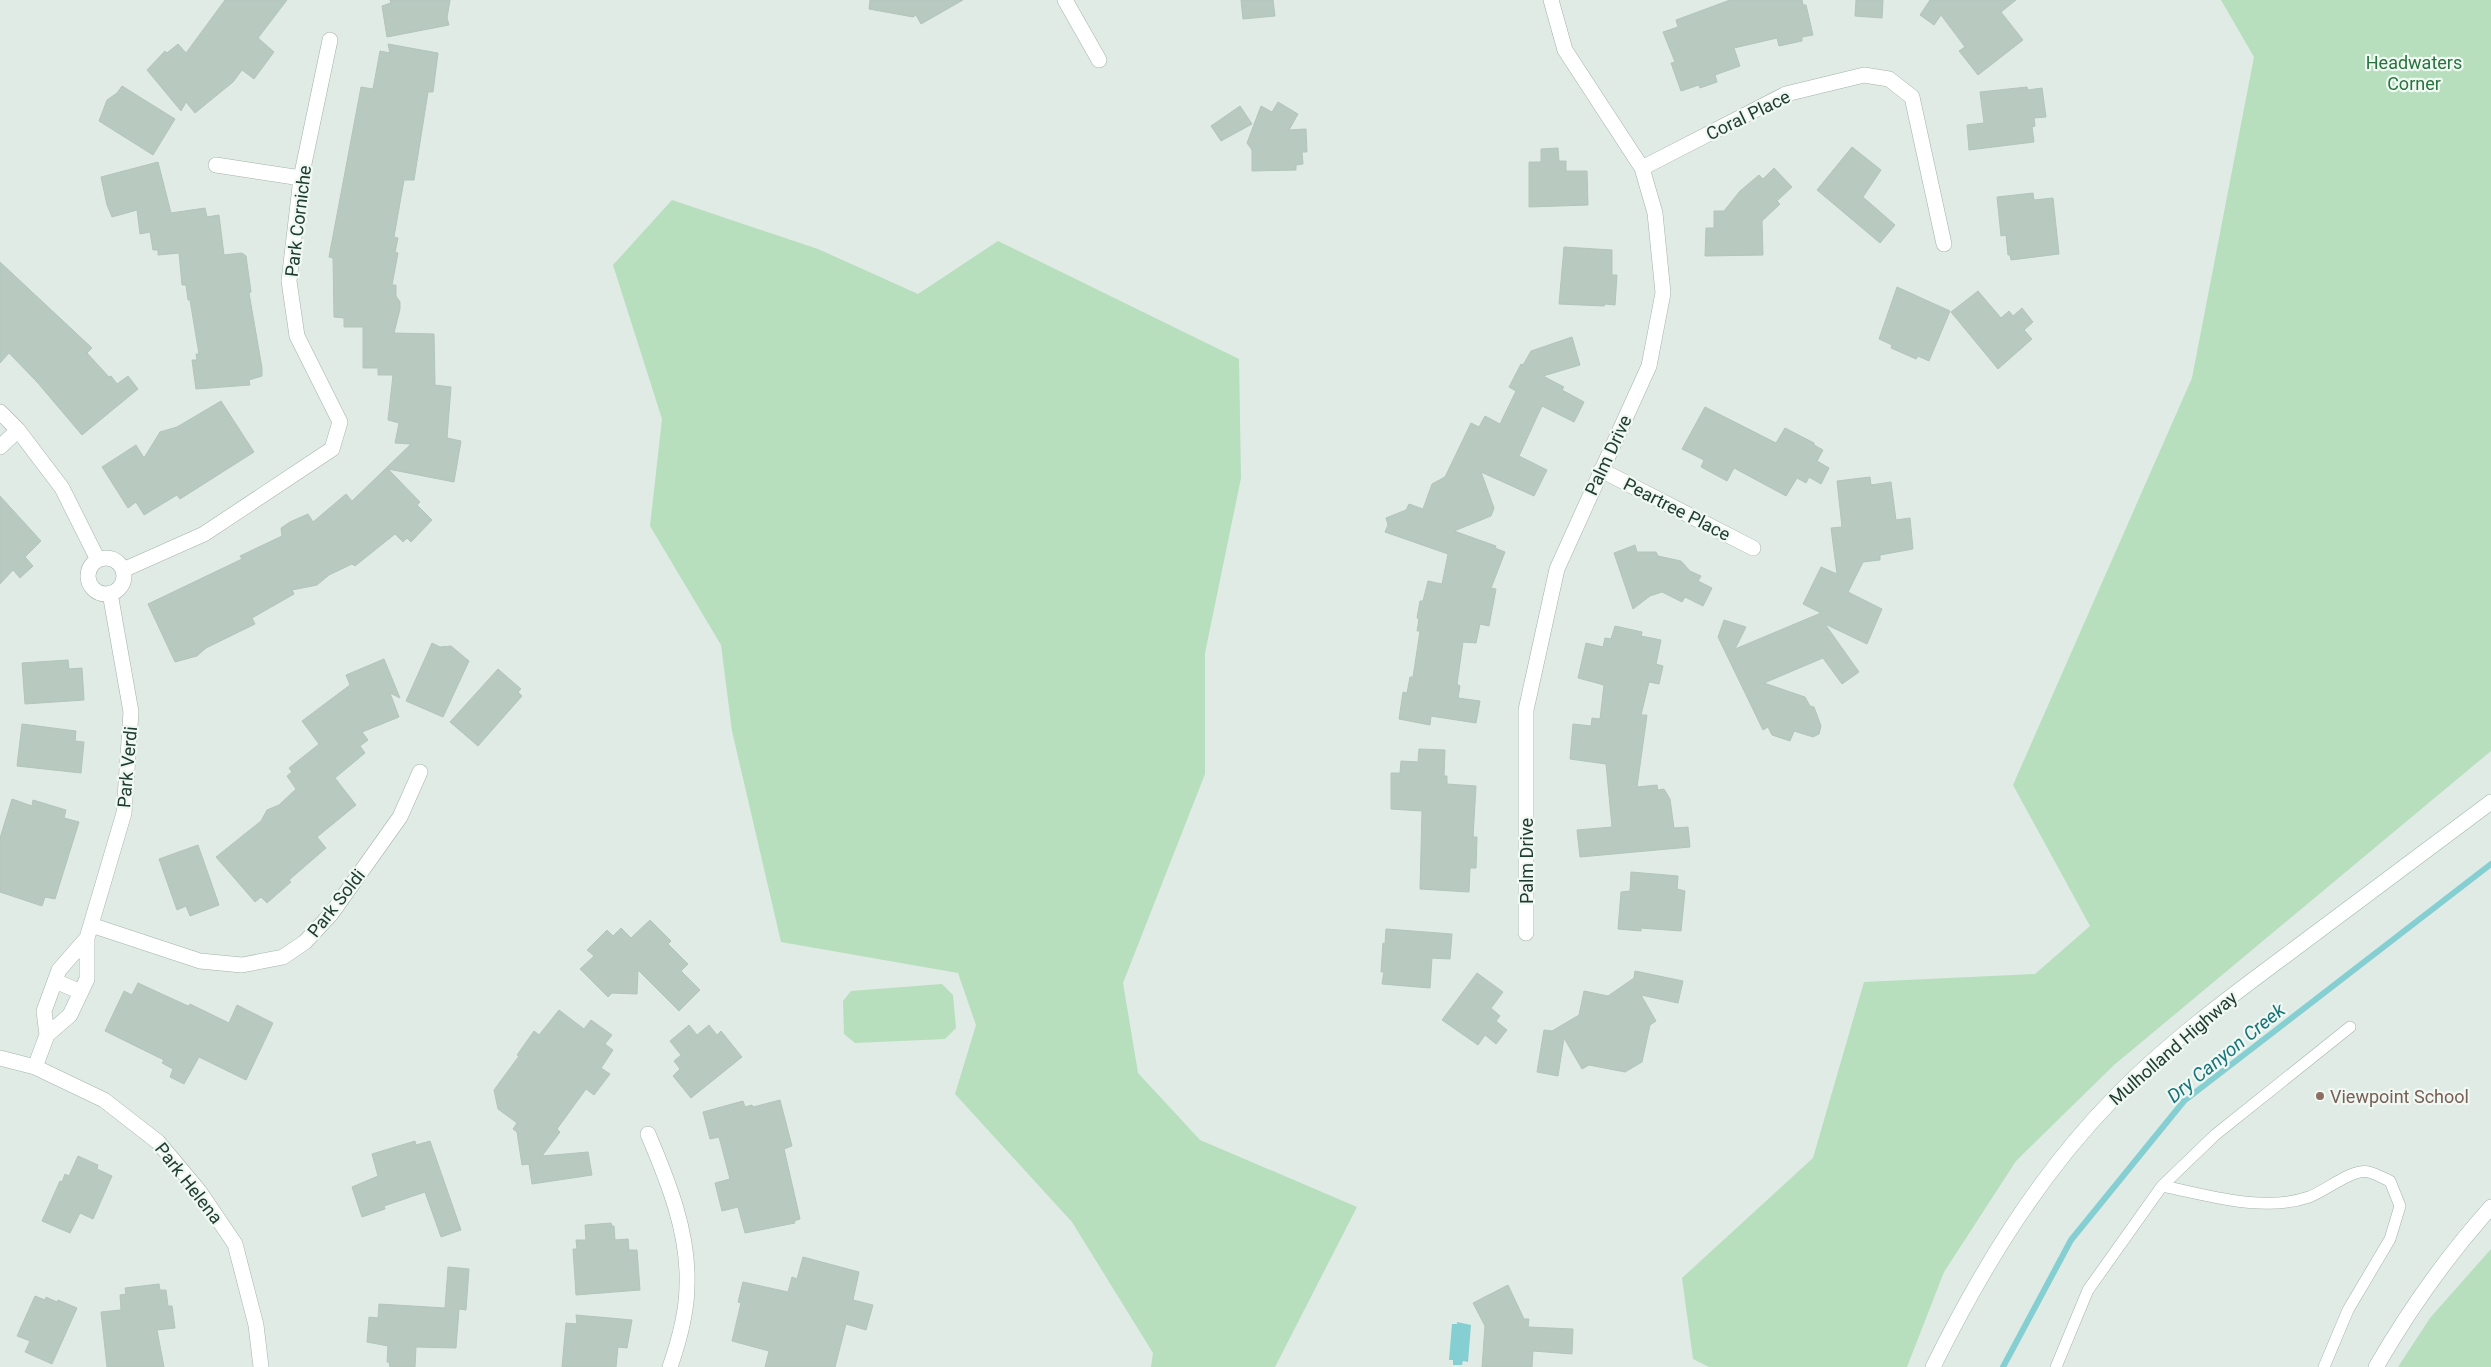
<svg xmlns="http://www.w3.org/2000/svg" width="2491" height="1367" font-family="Roboto,sans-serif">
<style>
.green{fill:#b7debd}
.water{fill:#85cfd3}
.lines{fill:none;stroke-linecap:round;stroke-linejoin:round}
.stream{stroke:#85cfd3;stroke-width:6}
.building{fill:#b8c9c0;stroke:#b2c5bb}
.service-casing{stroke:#a3b3ab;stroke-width:12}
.minor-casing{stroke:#a3b3ab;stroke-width:16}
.secondary-casing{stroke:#a0baaf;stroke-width:16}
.service{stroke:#fff;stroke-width:11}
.minor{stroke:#fff;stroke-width:15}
.secondary{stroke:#fff;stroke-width:15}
.education-dot{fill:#8d6e63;stroke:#f0f8f3;stroke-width:2}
.labels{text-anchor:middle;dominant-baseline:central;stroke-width:4.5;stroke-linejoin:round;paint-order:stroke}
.park-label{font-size:18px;fill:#29743e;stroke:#f0f8f3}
.street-label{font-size:18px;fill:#203c31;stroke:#f0f8f3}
.education-label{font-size:18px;fill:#785e54;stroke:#f0f8f3;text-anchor:start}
.water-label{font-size:19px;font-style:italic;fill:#18747a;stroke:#f0f8f3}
</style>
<rect width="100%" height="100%" fill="#e0ebe5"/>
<!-- green -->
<path class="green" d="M2221,0H2491V751L2114,1065L2016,1161L1944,1272L1907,1367H1709L1693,1359L1682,1278L1813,1158L1864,982L2035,974L2090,926L2013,785L2192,378L2254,57Z
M672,200L818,249L918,294L998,241L1239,359L1241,478L1205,653V774L1123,983L1138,1073L1200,1140L1357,1207L1275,1367H1151L1153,1353L1072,1222L955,1094L976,1025L958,973L781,942L732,731L721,645L650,526L662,419L613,265Z
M942,984L953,995L956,1028L945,1039L855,1043L844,1034L843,1001L851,991Z
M2491,1249V1367H2398L2430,1318Z"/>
<!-- water -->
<path class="water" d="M1457,1322L1471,1325L1468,1362L1463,1361L1462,1365H1453V1360H1449L1452,1324H1457Z"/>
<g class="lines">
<!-- stream -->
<path class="stream" d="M2003,1367L2071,1240L2184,1101L2491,864"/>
</g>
<!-- building -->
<path class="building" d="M225,0H287L258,38L274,52L254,79L242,70L233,82L195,113L186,102L181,111L147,70L165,51L167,53L178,44L186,53Z
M390,0H450L447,18L449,25L387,37L382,6L391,3Z
M870,0H963L921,24L916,15L913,17L869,9Z
M1241,0H1273L1275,16L1243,19Z
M1730,0H1802L1803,5H1806L1813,35L1802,37V41L1779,46L1777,38L1734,48L1740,66L1715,75L1717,82L1700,88L1699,85L1681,91L1671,63L1675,62L1663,32L1678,27L1676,20Z
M1856,0H1883L1882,18L1855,16Z
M1930,0H2016L2001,12L2023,40L1978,75L1959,51L1965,47L1941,15L1934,25L1920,15Z
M388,44L438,53L433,92H428L414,180H404L398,214L394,237L398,238L395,252L398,253L392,285H396V296L400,302V309L394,333L434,334L435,385L451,387L447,438L461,441L454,482L388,469L420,502L417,505L432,520L411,542L407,538L403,542L395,534L355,566L352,564L329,575L317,585L292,590L294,594L252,618L255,624L206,648L197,656L175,662L148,604L242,559L240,556L282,536L281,528L290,522L308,514L313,522L346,494L352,501L411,444L395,443L399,423L388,420L393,375H378V368H363V327H344V318L334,317L333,258L329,257L361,87L373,89L380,51L390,53Z
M122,86L175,119L153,155L99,121L107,100L117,93Z
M2027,87L2028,90L2042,88L2046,117L2034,118L2035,126L2032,127L2034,142L1969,150L1967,125L1984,123L1980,92Z
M1278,102L1298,114L1289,130L1306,129L1307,152H1302L1303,164L1296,165V170L1252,171V150L1247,143L1261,106L1272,112Z
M1240,106L1252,124L1221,141L1211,126Z
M1852,147L1881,170L1863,197L1895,225L1880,243L1817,190Z
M1558,148L1559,161H1566V171H1587L1588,205L1529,207V162H1541V149Z
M158,162L171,213L205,208L207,217L219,215L224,255L242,253L246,256L251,292L249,293L262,368V376L249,380L250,385L196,389L192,360H197L196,354H199L190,300H188L186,285H182L179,253L158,255V250H153L150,232L140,234L137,210L112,217L107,205L101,177Z
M1774,168L1792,187L1777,201L1780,204L1762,221L1763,255L1705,256L1706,228H1714V211H1724L1740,191L1759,175L1763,179Z
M2033,193L2034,200L2053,198L2059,254L2011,260L2010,255H2008L2006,235L2001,236L1997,197Z
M1564,247L1612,250V275H1617L1615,305L1605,304L1604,306L1559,304Z
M0,262L92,348L87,353L109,377L111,376L117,384L128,376L138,389L82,435L37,382L9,353L0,363Z
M1897,287L1950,311L1929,361L1918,356L1916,359L1891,348L1892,345L1879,339Z
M1978,291L2001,318L2009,311L2013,316L2022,308L2033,322L2024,330L2032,339L1998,369L1951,312Z
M1572,337L1580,365L1543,376L1564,387L1562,390L1584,402L1574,422L1542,406L1519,456L1547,470L1534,496L1481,472L1494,508L1491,516L1454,531L1496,546L1495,548L1505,552L1491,588L1496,589L1489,626L1480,624L1476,643L1463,642L1457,684L1460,686L1458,698L1480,701L1476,723L1431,716L1430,725L1399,719L1403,692L1407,693L1410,677H1413L1420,631H1417L1419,619L1417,618L1420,601H1423L1428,581L1442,584L1448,554L1385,532L1388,525L1386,518L1406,510L1409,504L1423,509L1432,484L1445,477L1471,423L1479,427L1485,416L1500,424L1516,391L1509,387L1521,364L1523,365L1531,351Z
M221,401L254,452L180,499L177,495L144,515L136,502L128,508L102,467L136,445L144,458L160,432L177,427Z
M1705,407L1776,443L1785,428L1814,443V445L1823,450L1817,461L1829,468L1821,484L1809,477L1806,483L1797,478L1786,496L1734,468L1727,481L1701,467L1704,460L1682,449Z
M1870,477L1871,485L1891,482L1896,520L1910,518L1913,549L1880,555V560L1863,562L1848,592L1882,609L1867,644L1825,624L1859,672L1842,684L1823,658L1764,683L1805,697L1810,706L1814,707L1821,726L1819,734L1813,737L1794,731L1790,741L1772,735L1768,727L1763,730L1718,637L1724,620L1746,627L1735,649L1821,613L1803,604L1821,567L1837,574L1831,528L1842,527L1837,481Z
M0,496L41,541L25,557L33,566L20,578L13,570L0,584Z
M1635,545L1637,552H1656L1658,556L1681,561L1690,571L1701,576L1698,581L1712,588L1703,606L1685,597L1682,602L1662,592L1650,596L1633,609L1614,553Z
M1615,626L1642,632L1641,636L1661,640L1656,664L1663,666L1659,684L1649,682L1641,715H1647L1637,787L1657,785L1658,790L1664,789L1670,799L1674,828L1688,827L1690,847L1580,857L1577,830L1612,827L1606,764L1570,759L1573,724L1591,726L1592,718L1600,719L1604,685L1578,678L1586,643L1603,647L1605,638L1611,639Z
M432,643L440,647L451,646L469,661L443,717L406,701Z
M384,659L400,698L390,693L399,717L362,732L368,740L360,746L365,753L335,778L356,805L317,837L326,848L289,880L291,882L267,903L261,897L255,902L216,857L261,821L267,810L279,805L296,789L287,776L292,772L289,768L319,744L302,721L350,685L346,675Z
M68,660L69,669L82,668L84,700L25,704L22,663Z
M498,669L521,689L518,692L522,696L478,746L450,722Z
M22,724L76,731L75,741L84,742L81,773L17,766Z
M1419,749L1445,750L1444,776H1447V784L1476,786L1473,837H1477L1476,868H1470L1469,892L1420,889L1422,811L1391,809V773H1400L1401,761L1418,762Z
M12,799L32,806L33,800L66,810L64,818L79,822L55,899L45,897L42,906L0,892V838Z
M198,845L219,905L190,916L186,906L177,910L159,859Z
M1631,872L1678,876L1677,889L1685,891L1681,931L1641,928V931L1618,929L1621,892L1630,891Z
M650,920L671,941L668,944L688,964L681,971L700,990L679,1011L638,970L637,994L612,993L608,997L580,969L594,956L587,950L607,930L613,936L621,928L631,938Z
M1386,929L1452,934L1450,959L1432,958L1430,988L1382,984L1384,972H1381L1383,943L1385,944Z
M1635,971L1683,981L1678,1003L1641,995L1656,1021L1650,1025L1642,1062L1625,1072L1589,1065L1582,1069L1564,1038L1558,1076L1537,1072L1544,1030L1552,1031L1579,1015L1584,991L1608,996L1634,978Z
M1477,973L1503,992L1491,1008L1500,1016L1496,1021L1507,1030L1496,1044L1485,1035L1478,1045L1442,1020Z
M138,983L188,1006L190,1004L229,1023L237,1005L273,1023L246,1080L199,1057L184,1084L170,1077L173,1069L162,1063L164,1060L105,1031L124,991L132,995Z
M559,1010L584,1029L591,1020L612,1035L605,1044L613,1050L601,1068L610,1074L594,1095L586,1089L557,1129L560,1132L542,1156L588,1152L592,1175L532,1184L529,1164L522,1165L517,1132L513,1129L517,1123L498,1109L494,1090L519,1056L517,1055L534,1031L539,1035Z
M689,1025L697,1035L709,1025L717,1035L721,1031L742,1057L691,1098L673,1076L680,1069L674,1061L681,1055L670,1041Z
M780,1100L792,1146L784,1149L800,1219L794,1221L795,1223L745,1233L738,1207L722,1211L715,1183L730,1179L719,1137L710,1139L703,1112L743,1101L745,1107L752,1105L753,1107Z
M415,1141L416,1145L430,1141L461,1230L441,1237L425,1192L384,1206L385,1209L362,1217L352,1187L378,1176L372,1154Z
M78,1156L98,1165L97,1169L112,1176L93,1219L80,1213L70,1233L42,1221L60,1181L62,1182L65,1174L69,1176Z
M611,1223L612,1226H614L615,1240L628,1239L629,1250H637L640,1290L576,1295L573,1249H577L576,1240H586L585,1225Z
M803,1257L859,1272L853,1300L873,1305L866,1330L846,1324L835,1367H765L769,1351L732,1341L741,1303L738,1302L743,1282L788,1292L792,1277L797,1279Z
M448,1267L469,1269L466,1310L459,1309L456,1348L416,1347L415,1367H390L389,1362H387L388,1346L367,1342L369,1317L378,1318L379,1304L445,1308Z
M159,1284L160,1290H166L168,1306H172L175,1328L157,1330L164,1367H107L101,1312L121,1310L120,1295L126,1294L125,1288Z
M1508,1285L1524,1319H1529L1528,1327L1573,1329L1572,1354L1533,1351L1532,1367H1482L1485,1326L1473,1303Z
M35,1296L45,1300L46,1297L57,1302L58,1300L77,1308L52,1364L25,1352L30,1341L17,1336Z
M576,1315L632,1320L627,1348L618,1347L616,1367H562L566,1323L577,1324Z"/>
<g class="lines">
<defs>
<path id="service" d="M2162,1186C2209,1195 2262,1213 2309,1197C2326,1191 2352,1168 2369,1172C2376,1174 2383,1178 2390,1181L2400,1206L2390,1239L2348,1310L2324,1367
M2056,1367L2088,1290L2162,1186L2215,1135L2350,1027"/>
<path id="minor" d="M1065,0L1099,60
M216,165L301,178
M1642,168L1786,94L1864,75L1889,79L1912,97L1944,244
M0,412L18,430L62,488L98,560
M0,447L18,430
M1601,470L1753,548
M88 576a18 18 0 1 1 36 0a18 18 0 1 1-36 0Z
M123,570L204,534L332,449L340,422L297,336L289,281L301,178L330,40
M91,925L200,961L242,965L283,957L305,942L331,914L400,817L420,772
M1526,933V710L1557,569L1649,366L1663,293L1655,213L1642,168L1565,50L1551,0
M55,981L81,992
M47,1035L70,1015L87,979V938L124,813L131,712L110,593
M0,1058L35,1067L104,1100L158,1142L199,1191L235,1244L256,1325L261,1367
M35,1067L47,1035L44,1011L59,970L87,938
M648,1134C668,1181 689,1233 687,1285C687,1313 679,1341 670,1367
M2376,1367C2409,1310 2447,1256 2491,1207"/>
<path id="secondary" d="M1933,1367C1981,1270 2037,1177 2113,1099C2167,1043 2231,996 2293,950C2359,900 2425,851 2491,802"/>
</defs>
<!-- service casing -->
<use href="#service" class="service-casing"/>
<!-- minor casing -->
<use href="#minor" class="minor-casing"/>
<!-- secondary casing -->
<use href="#secondary" class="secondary-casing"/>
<!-- service -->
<use href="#service" class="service"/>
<!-- minor -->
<use href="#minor" class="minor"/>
<!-- secondary -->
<use href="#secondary" class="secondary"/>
</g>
<!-- markers -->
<circle class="education-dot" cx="2320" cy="1096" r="5"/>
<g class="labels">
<!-- park labels -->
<g class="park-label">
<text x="2414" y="62">Headwaters<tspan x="2414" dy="21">Corner</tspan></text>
</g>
<!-- street labels -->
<g class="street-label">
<text transform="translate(1748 115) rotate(-26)">Coral Place</text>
<text transform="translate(298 221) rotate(-83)">Park Corniche</text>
<text transform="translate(1608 455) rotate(-65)">Palm Drive</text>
<text transform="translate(1677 509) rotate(27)">Peartree Place</text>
<text transform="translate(127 767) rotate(-85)">Park Verdi</text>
<text transform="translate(1526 861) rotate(-90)">Palm Drive</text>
<text transform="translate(336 903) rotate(-52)">Park Soldi</text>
<text transform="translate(2173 1048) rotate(-41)">Mulholland Highway</text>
<text transform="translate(189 1183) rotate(52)">Park Helena</text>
</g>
<!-- education labels -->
<g class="education-label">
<text x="2330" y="1096">Viewpoint School</text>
</g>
<!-- water labels -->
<g class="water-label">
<text transform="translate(2226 1053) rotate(-39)">Dry Canyon Creek</text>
</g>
</g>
</svg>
